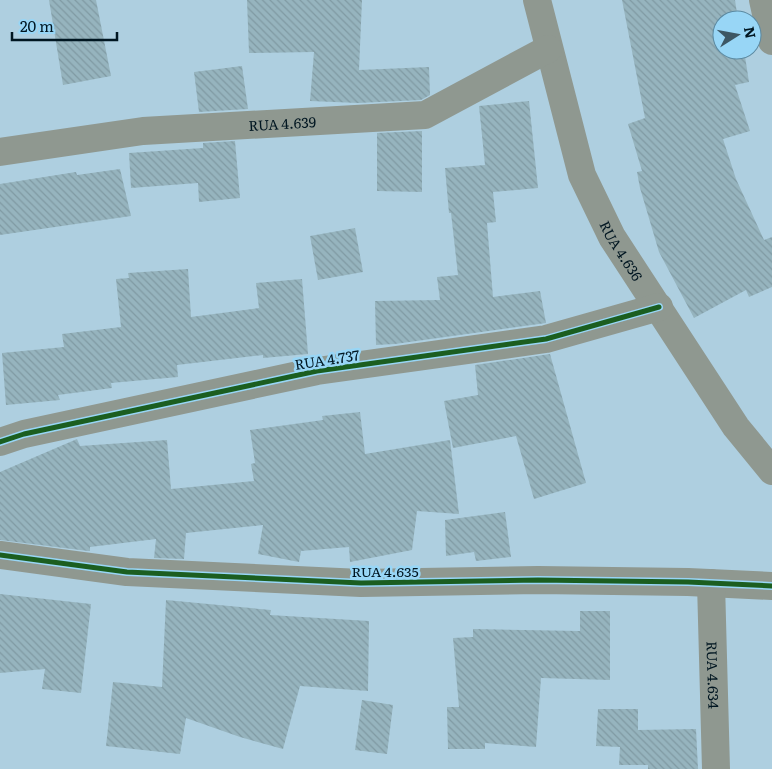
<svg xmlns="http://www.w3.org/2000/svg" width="772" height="769" font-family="Literata,serif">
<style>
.building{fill:url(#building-back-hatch)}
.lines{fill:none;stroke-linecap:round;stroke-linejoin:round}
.minor{stroke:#8f9890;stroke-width:28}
.cycleway-casing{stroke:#98d6f6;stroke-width:8}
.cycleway{stroke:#1b5e20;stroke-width:5}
.labels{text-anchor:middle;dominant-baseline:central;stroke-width:5;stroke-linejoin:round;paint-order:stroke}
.street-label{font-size:14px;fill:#001621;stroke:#98d6f6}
</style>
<defs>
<pattern id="building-back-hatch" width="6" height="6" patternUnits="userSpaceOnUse" patternTransform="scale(1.25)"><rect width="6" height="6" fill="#96b4be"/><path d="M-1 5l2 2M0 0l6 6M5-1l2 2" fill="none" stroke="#809aa3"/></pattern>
</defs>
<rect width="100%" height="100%" fill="#aecfe0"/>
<!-- building -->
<path class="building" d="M49,0H96L111,76L63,85Z
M247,0H362L359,70L429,67L430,95L421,100L358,103L310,101L314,52L249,53Z
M622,0H735L738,20H722V50H744L749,82L735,85L750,131L723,139L736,179L764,240L772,237V287L749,297L746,290L694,318L659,252L640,188L637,172L642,171L628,124L645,118Z
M242,66L248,109L199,112L194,72Z
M529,101L538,188L493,192L496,222L487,223L493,297L540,291L546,323L395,344L376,345L375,301L440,300L437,277L458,275L451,213H449L445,168L485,165L479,106Z
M422,131V192L377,191V133Z
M235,141L240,198L199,202L198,183L131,188L129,153L203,148V143Z
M120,169L131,216L0,235V184L76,172L77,175Z
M355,228L363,272L318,280L310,236Z
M188,269L191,317L259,308L256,283L302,279L308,354L263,358V355L177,365L178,377L111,383L112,388L58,395L60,400L6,405L2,353L64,347L62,334L121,327L116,279L129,278L128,273Z
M550,354L586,483L534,499L516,436L453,448L444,401L478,395L475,365Z
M360,412L365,454L450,440L459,514L417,511L412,550L350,562L349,547L301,551L299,562L258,554L263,525L186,533L184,559L154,558L156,539L90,547V551H88L0,540V472L77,439L80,446L167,440L171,489L254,481L251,464L255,463L250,430L323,420L322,416Z
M505,512L511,557L476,561L474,552L446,556L445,520Z
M0,594L91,604L81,693L42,689L45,669L0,673Z
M166,600L271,610L270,615L369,621L368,691L300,686L283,749L240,737L186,718L180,754L106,746L113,682L162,687Z
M580,611H610V680L541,678L536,747L485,743V749H448L447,707H459L453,638L473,637V629L580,631Z
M362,700L393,705L387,754L355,750Z
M598,709H638V730L696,729L698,769H648V765H619L620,747L596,746Z"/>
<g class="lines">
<!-- minor -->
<g class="minor">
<path id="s1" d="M537,0L582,175L612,237L736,427L772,471"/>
<path d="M763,0L772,41"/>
<path id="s2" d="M0,152L143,131L425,115L548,49"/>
<path d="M0,442L24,434L317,371L546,339L659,307"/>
<path d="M0,555L127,572L361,583L538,580L688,582L772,586"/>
<path id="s3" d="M711,583L716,769"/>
</g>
<defs>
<path id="cycleway" d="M0,442L24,434L317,371L546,339L659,307
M0,555L127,572L361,583L538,580L688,582L772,586"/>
</defs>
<!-- cycleway casing -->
<use href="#cycleway" class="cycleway-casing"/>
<!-- cycleway -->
<use href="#cycleway" class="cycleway"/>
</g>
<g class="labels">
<!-- street labels -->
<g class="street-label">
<text stroke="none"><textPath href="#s2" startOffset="284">RUA 4.639</textPath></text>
<text stroke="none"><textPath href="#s1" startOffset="266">RUA 4.636</textPath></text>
<text transform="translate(327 359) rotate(-9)">RUA 4.737</text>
<text x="385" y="571">RUA 4.635</text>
<text stroke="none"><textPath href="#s3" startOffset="92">RUA 4.634</textPath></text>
</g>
</g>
<!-- north arrow -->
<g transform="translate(737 35) rotate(79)"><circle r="24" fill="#98d6f6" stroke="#5b89a1"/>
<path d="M0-4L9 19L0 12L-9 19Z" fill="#3d5764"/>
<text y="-8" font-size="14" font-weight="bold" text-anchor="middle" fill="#001621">N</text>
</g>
<!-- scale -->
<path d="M12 32v8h105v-8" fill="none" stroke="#001621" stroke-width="2.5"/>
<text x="20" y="32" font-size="15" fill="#001621" stroke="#98d6f6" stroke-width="4" paint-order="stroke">20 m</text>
</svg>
